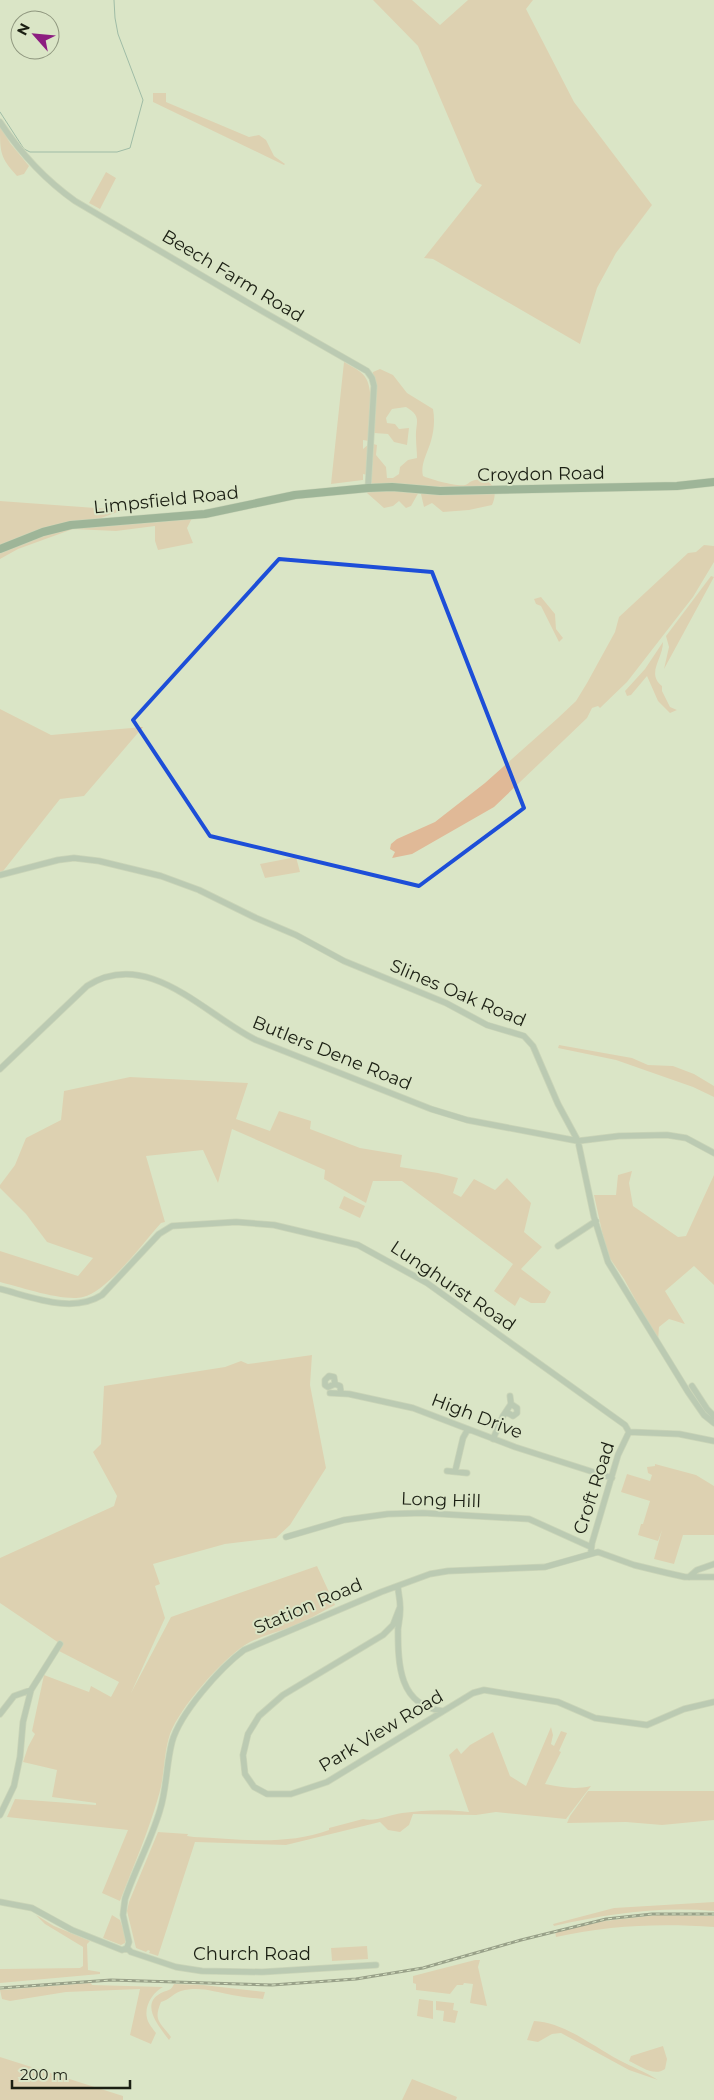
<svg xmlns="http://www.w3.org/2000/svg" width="714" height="2100" font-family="Montserrat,sans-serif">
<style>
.green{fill:#e0b997;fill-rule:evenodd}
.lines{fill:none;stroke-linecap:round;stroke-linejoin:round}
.stream{stroke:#57897e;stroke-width:1}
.minor-casing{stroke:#b8c1a6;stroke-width:7}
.major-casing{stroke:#b8c1a6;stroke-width:9}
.minor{stroke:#94a99a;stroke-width:5.5}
.major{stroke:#547b60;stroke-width:8}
.rail-casing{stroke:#494e3e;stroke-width:3}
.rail{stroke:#dae5c6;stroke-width:1;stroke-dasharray:4;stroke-linecap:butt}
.marked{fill:none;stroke:#1d4ed8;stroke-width:4;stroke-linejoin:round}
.labels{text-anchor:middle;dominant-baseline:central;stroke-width:4;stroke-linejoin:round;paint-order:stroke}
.street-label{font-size:18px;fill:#1b1f13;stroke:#dae5c6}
</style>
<rect width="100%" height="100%" fill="#dae5c6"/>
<!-- green -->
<path class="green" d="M373,0H412L440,25L468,0H533L526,9L574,102L652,205L616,253L597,288L580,344L433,259L424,258L482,185L476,182L418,46Z
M153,93H166V102L249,137L259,135L266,140L274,156L285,164L284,165L153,102Z
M0,126L10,143L29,166L24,174L17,176C0,157 0,153 0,126Z
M106,172L116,178L100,209L89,203Z
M344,362C359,371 368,373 370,392L373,372L380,369L393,375L407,393L433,409C435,420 434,430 431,441C428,452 420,464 423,476C429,479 458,487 465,485C467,485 469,482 472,481C489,475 500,489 492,505L469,510L443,512L432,503L424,507L420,490L411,506L406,508L399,501L393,506L384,508L367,493L369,484L367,475L363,474V480L331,484ZM406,407C423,417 415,422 416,438C416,445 417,451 417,458L408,460L400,467L399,474L393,478H387L386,467L376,455L377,445L370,443L363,449V440L369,441L374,433L388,434L394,442L407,445L409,428L399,429L395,424L387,423L386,418L392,409Z
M0,501L123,510L82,525L193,516L187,528L193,543L158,550L155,541V526L116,531L73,529L18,549L0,559Z
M704,545L714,546V562L693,597L627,682L600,708L598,706L592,708L587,718L494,807L412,854L392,858L395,852L390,849L391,844L397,839L435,822L485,783L558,718L576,701L587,683L615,632L619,617L688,553L696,552Z
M711,576L714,577L664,669L669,647L666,636Z
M541,597L555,614L556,629L563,638L559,642L541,606L536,604L534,599Z
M663,642C663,659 646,673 662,686V691L670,707L677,710L670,713L658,701L647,676L631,695L627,696L625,691L645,669Z
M0,709L51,735L143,727L84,796L60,799L0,875Z
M296,857L300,872L265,878L260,864Z
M559,1045L632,1058L648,1065L673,1066L694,1074L714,1086V1097L693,1087L616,1060L558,1048Z
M130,1077L248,1083L236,1119L270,1131L279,1111L311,1121L310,1129L360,1148L402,1155L400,1167L438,1173L458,1178L453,1193L461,1197L474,1179L495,1190L507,1178L531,1203L524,1232L542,1247L521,1269L551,1292L545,1303H531L520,1297L515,1306L494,1291L513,1264L402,1181H373L366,1203L324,1179L325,1170L232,1129L218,1183L203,1150L146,1156L165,1222L161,1223C144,1242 107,1292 83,1297C64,1302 20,1287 0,1282V1251L78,1276L93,1258L47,1242L26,1214L0,1188V1185L15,1165L26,1138L61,1120L64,1091Z
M632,1171L629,1183L633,1206L678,1237L686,1236L714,1175V1285L694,1266L665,1291L685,1324L669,1319L659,1327L658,1341L624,1279L607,1254L594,1195H616L618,1175Z
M344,1196L365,1206L360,1218L339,1208Z
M312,1355L310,1385L326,1468L290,1525L276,1538L225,1544L153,1564L160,1584L155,1586L165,1618L131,1693L171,1617L317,1566L335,1605C321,1612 306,1621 291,1627C275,1633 260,1636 245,1645C221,1661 180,1707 170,1734C163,1755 165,1777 158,1798C148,1833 133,1867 120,1901L102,1893L128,1830L7,1817L15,1799L96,1805V1803L52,1797L57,1770L23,1762L28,1747L35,1734L32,1731L44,1675L89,1692L91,1686L111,1697L119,1682L59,1651L62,1645L0,1603V1558L114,1506L117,1496L93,1452L101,1444L104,1386L225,1367L241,1361L248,1364Z
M655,1464L696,1475L714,1486V1535H683L674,1564L654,1559L662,1530L658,1541L638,1535L641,1524H643L650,1501L621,1492L627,1474L650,1481L652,1475L648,1473L647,1467L655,1466Z
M551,1727L553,1735L551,1744L554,1746L561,1731L567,1733L559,1751L561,1752L545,1784C562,1787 574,1790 591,1786L566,1819L496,1812L476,1815L413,1814L409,1825L400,1832L388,1830L380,1822L286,1845L195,1842L158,1956L149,1953L150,1951L148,1950L146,1952L136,1948L127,1911L129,1902L158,1832L188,1834L187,1836L194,1837C239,1839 285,1846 329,1830V1828L363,1819C375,1822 389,1815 402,1813C424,1810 447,1809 469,1812L449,1755L457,1748L461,1754L470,1745L493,1732L510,1776L526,1786Z
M588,1791H714V1820L662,1825L626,1822L567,1823L570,1816Z
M714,1902V1911C660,1906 606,1914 554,1926L553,1924L614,1908Z
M36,1915L54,1926L90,1941L87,1944L88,1970L100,1972V1974L0,1983V1969L80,1968L83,1966V1947L45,1924Z
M112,1915L120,1920L126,1937L125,1943L121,1945L103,1938Z
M658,1915L714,1916V1927C661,1923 609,1925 556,1937L555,1931L605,1921Z
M367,1946L368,1959L332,1961L331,1948Z
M475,1960H480L478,1967L487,2006L470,2003L473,1984L464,1983L463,1985H457L450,1994L416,1990V1984L413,1983V1976Z
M91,1983L92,1985L163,1987C153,1992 144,2006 147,2018C148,2023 153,2029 156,2033L151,2044L130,2035L140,1989L66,1992L10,2001L2,1999L0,1990Z
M174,1984L203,1985L265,1992L263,1999C253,1998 242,1997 232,1995C214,1992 200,1986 181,1991C174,1993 169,2000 161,2002C153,2021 160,2022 171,2037L169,2040C160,2028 139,2004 161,1993C167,1990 171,1991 174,1984Z
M419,1999L433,2001V2019L417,2016Z
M436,2001L454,2003L453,2010L458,2011L455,2023L443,2021L444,2011L436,2010Z
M534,2021C564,2022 594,2047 619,2060C632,2067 646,2072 658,2080L629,2070L561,2033L552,2034L538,2042L527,2040Z
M663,2046L667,2059L665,2069C654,2077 640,2066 629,2061L631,2056Z
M0,2057L123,2096V2100H0Z
M412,2079L457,2097L456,2100H402Z"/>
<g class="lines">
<!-- stream -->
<path class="stream" d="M0,112L24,149L30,152H117L130,148L143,100L118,34L115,18L114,0"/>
<defs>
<path id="minor" d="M0,122C21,154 44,179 75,201L262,311L367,371L372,378L374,386L368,488
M0,875L58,860L74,858L99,861L161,876L199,890L256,918L296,935L344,961L446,1003L487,1025L524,1036L533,1046L558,1104L578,1141L594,1217L608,1262L688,1392L704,1415L714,1423
M0,1069L87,986C148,947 205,1015 256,1040L431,1109L467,1120L578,1141L619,1136L667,1135L686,1138L714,1153
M558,1246L596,1221
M0,1289C32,1297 72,1314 102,1295L159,1234L172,1226L236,1222L274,1225L358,1245L427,1283L625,1425L629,1432L679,1434L714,1441
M335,1384L328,1387L325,1385V1380L329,1376L334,1377L335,1384L340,1386L341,1393
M692,1386L707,1409L714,1416
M330,1393L349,1394L413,1408L515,1447L612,1478
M506,1412L513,1416L517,1413V1408L511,1404
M493,1439L503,1416L511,1404L510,1396
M447,1471L467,1473
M455,1472L463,1438L468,1429
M286,1537L344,1520L388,1514L423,1513L529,1519L591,1547
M591,1551L592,1543L618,1455L629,1432
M689,1577L697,1570L714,1564
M398,1586C398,1592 400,1599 400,1605C401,1613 399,1621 398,1629C398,1665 399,1706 443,1711
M400,1607L393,1625L383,1635L283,1695L259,1716L248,1734L243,1755L245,1774L254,1787L267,1794H291L327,1782L473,1693L484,1690L558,1702L595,1718L647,1725L684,1709L714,1702
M0,1714L14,1696L31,1690
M0,1815L14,1786L20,1757L23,1722L31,1690L60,1644
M0,1902L32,1908L72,1930L122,1950L127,1948
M127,1948L129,1942L123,1915L125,1899C135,1869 151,1841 160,1810C167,1788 166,1765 172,1742C180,1713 220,1668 244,1650L381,1592L430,1574L448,1571L545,1567L598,1552L634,1565L667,1573L685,1577H714
M127,1948L131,1952L176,1967L202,1971L262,1972L376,1965"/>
<path id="major" d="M0,549L43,532L71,525L205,514L295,495L368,488L392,487L440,491L677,486L714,482"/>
</defs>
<!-- minor casing -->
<use href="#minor" class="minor-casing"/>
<!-- major casing -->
<use href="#major" class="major-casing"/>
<!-- minor -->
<use href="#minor" class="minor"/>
<!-- major -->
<use href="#major" class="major"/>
<defs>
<path id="rail" d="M0,1988L111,1980L272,1985L356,1979L423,1968L521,1940L606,1919L652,1914H714"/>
</defs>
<!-- rail casing -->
<use href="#rail" class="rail-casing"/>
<!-- rail -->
<use href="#rail" class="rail"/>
</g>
<!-- marked area -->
<path d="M0 0H714V2100H0ZM279,559L432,572L524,808L419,886L210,836L133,720Z" fill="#dae5c6" fill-opacity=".55" fill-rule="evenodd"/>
<path class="marked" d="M279,559L432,572L524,808L419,886L210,836L133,720Z"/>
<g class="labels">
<!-- street labels -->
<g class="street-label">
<text transform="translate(233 276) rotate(31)">Beech Farm Road</text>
<text transform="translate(541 474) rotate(-1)">Croydon Road</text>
<text transform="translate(166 500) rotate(-6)">Limpsfield Road</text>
<text transform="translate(458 993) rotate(23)">Slines Oak Road</text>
<text transform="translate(332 1053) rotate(22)">Butlers Dene Road</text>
<text transform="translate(453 1286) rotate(34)">Lunghurst Road</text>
<text transform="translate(477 1416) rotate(21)">High Drive</text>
<text transform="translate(594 1488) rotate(-72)">Croft Road</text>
<text transform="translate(441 1500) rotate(2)">Long Hill</text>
<text transform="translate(308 1606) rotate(-23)">Station Road</text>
<text transform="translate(381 1731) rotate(-31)">Park View Road</text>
<text x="252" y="1954">Church Road</text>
</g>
</g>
<!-- north arrow -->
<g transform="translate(35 35) rotate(297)"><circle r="24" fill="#dae5c6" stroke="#8e967e"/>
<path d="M0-4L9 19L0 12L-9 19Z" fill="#8c1d80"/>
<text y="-8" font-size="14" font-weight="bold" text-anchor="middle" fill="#1b1f13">N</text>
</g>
<!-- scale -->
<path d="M12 2080v8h118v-8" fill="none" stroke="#1b1f13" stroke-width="2.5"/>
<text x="20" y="2080" font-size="15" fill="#1b1f13" stroke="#dae5c6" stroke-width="4" paint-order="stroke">200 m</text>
</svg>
